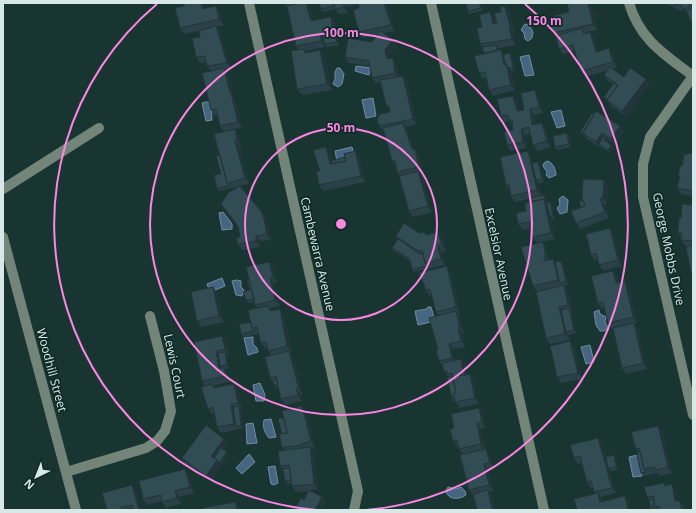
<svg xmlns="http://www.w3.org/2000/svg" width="696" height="513" font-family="'Open Sans',sans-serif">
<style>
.water{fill:#466581;stroke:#728c9f}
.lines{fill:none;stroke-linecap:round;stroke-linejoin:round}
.minor{stroke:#738479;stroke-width:10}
.wall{fill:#2a4147}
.shaded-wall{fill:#22353a}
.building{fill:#314c53;stroke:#22353a}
.ring{fill:none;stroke:#fd86e2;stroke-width:2}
.labels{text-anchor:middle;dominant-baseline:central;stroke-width:3.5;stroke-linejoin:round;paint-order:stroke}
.street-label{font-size:12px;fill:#d8e8e6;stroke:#0e2b28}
.centre{fill:#fd86e2;stroke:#0e2b28;stroke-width:2}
.ring-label{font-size:12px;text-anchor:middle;font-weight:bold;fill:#fd86e2;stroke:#0e2b28;stroke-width:3.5;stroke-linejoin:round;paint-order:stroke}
</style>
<rect width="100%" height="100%" fill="#193532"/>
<!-- water -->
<path class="water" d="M525,24L529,25L533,32L532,38L528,41L525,39L524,33L521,30Z
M529,55L534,75L525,76L520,57Z
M356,66L371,68L369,75L355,71Z
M337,68H340L344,74L342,84L338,87L333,84L335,79V72Z
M373,98L376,116L366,118L362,100Z
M206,102H211L212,120L206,121L202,103Z
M561,110L565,126L557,128L551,112Z
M352,147L354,155L337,161L335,151Z
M547,161C553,162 556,170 556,175L549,178L546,175L547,172L543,166L544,163Z
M563,196L568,200L567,212L560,214L557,208L560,205L559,199Z
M223,212L232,224V229L222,230L219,213Z
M222,278L225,286L210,292L207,284Z
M237,280L241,281V287L244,290L242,296L236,295L232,281Z
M428,307H431L435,321L418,325L415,311L427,309Z
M599,310L600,314L606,317L605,322L608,328L604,331H600L596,325L594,312Z
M253,337V344L257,348L258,352L248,355L244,338Z
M590,345L594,362L586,364L581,347Z
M260,383L265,395L264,401H256L253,385Z
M271,419L276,437L269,438C265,433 262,427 264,420Z
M253,423L257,443L247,444L246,424Z
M249,454L255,462L242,474L236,468Z
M638,455L642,476L633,477L629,457Z
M275,466L278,483L274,485L271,484L268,467Z
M448,487L456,489L461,487L465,491L466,495C459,500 448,500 446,491Z"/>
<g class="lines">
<!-- minor -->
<path class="minor" d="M249,3L358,491L354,510
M431,3L544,510
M629,3C640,40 664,54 693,76
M693,76L650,137L643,164V197L693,415
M3,189L99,128
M3,237L76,510
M66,472L146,448L157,441L165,431L171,411L164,371L150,316"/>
</g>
<!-- wall -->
<path class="wall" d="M284,3H312L307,4L310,8L313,21L331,17L335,23L339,45L327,47L325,45V47L305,51L306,53L320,50L325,56L332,90L302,95L297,89L299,50L296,46L287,8Z
M319,3H357V5L346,7L348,13L339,14L335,9L323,12L321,9Z
M358,3H386L387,5L395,31L384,33L393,39L397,45L389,56V59L393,58L397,64L399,76H403L407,81L417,124L406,127L407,129L414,149H415L419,154L423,173L420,174L422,176L432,212L413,217L409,211L399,176L397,172L396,167L392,161L384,132L379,126L390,112V110L386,105L381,82L376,83L372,78L370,66L349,63L345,57L372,42L378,35L363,38L359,32V8Z
M481,3L483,10L470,14L468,11Z
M569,3H590V4H589L592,8L597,30L585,32L586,34L590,32L595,38L598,51L613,54L617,67L613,69L624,77L646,79L650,85L627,117L611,106L604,97L613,84L608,81L604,75L608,70L585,77L581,71L575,51L563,54L559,49L556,38L553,33L569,12Z
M666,3H693V25L691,22L688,13L683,9L681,11L675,8L673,6L667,5Z
M216,6L220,12L224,25L216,27L220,32L231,69L226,70L228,74L233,95L235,99L242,128L235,129L239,135L241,146L240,147L249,184L240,186L265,217L268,225L271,240L260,241V247L242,250L238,244L240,237L238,227L221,204L238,187L219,191L217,188L221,174L220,155L224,132L220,126L218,116H215L211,110V71L207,66L206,62L200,63L196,57L207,29L184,34L180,28L205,8Z
M505,6L509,11L514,32H513L516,45L498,48L499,50L504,55L510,53L512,56L515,71H511L515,90L493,96L489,90L486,78L483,79L479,73L485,54L482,47L480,44L482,27L490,12L494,18L495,24L497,23L501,12Z
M539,96L543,113L534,115L535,125L546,129L551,147L537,151L533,145L530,134L525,135L527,148L511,151L507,145L513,130L512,125L510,121L505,122L501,116L517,101L519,111L524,110Z
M620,126L624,132L615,145L609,140L607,142L613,148L610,153L601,147L600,148L587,139L580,132Z
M567,133L569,136L571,147L557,150L555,147Z
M326,147L330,153L332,160L345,157L355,151L359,157L365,182L323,191L319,185L320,171Z
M528,151L532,157L533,163L540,165L544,182L538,183L541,195H544L546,197L547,203L550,202L552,205L555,219H552L551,217L555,239L537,243L532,237L530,228L523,230L518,224L526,211L529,202V199L515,202L511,196L510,191L506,185Z
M693,154V196L681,194L677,188L680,178L678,176L687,155Z
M604,180L608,185L607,204H604L609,218L580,229L576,223L583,200Z
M693,205V282L688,246H685L681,240V238L678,232L681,218Z
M610,228L614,234L622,266L603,271L599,265L598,260L595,261L591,255Z
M419,233L443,238L446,251L442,252L445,265L414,272L412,269L410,261L394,251L392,248L398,239L396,236Z
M543,242L547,248L549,260L553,259L555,262L561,261L563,264L568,284L563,286L564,285L568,291L572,311H571L576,333L568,335L570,340L550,344L546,338L537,292L533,286Z
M269,262L274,268L277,282L274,283L280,306L270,308L272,311L284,315L292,352H290L293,357L303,395H301L302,401L285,405L281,399L278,387L276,388L270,378L271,356L268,351L267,348L266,349L261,343L259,334L243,337L241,334L251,322L258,308L255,305L254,302L248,303L246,300L250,290L249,280Z
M613,271L617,277L618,282L625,281L629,287L637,323L634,324L638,329L647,369L626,374L622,368L613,329H612L608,323L604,308L602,309L598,303Z
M451,272L460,313L458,314L460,316L464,333H462L465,347L453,349L455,360L465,364L467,375L470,374L474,380L479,404L460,408L455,401L454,402L452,399L450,377H448L444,371L443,367L439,361L438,349V315L436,312L432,295L430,296L426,290Z
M213,287L217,293L224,322L201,327L197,321Z
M222,336L227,342L229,354L227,355L229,368L225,369L228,373L230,382L214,385L216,387L234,384L238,390L242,408L241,409L243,428L221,433L217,427L214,414H212L208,409L205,386L202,381Z
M570,341L574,347L582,379L561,383L557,377Z
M479,408L483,414L486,428L481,429L485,449L490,455L494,469L488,470L493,491L489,492L492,496L495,510H477L473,495L469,490L463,454L459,449V447H457L453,441L454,428Z
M306,412L315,447L311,448L314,453L318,489L310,490L322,497L326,503L295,509L304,500L309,491L296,492L292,486V483L288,484L285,481L284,472L280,466L284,450L282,447V434Z
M662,431L672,473L660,476L658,473L643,476L641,473L638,452L636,449Z
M224,439L228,445L224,450L229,455L210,481L186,464L182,458Z
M602,444L606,457L614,455L616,458L618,470L611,471L609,469L616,493L601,497L602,501L625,496L629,502L577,510L595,494L593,488H591L587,482L582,463L578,464L574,458Z
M189,475L194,493L179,497L181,504L166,508L162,501L147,505L143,499Z
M664,483L666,486L676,490L678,501H680L684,507L685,510H656L655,508L652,510L650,507L649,500L647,497Z
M136,491L141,510H107Z"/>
<!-- shaded-wall -->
<path class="shaded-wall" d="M201,3H204L207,15L202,9Z
M306,3L310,8L315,27L311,21Z
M343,3L346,7L348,13L344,7Z
M384,3H386L387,5L395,31L391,25Z
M479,3H481L483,10L481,8Z
M588,3L592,8L597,30L593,24Z
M216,6L220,12L224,25L219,19Z
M505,6L509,11L514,32L510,26Z
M490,12L494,18L497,30L493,24Z
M331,17L335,23L339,45L337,42L335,36L333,33Z
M216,26L220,32L231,69L227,63Z
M509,26L513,32L516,45L512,39Z
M590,32L595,38L600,58L596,52Z
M321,35L325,41V47L321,41Z
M393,39L397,45L389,56L391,65L387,59L385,50Z
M609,48L613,54L617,67L613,62Z
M320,50L325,56L332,90L327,84Z
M501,50L505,56L507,65L511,70L515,90L511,85L504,65Z
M510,53L512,56L515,71L513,68Z
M393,58L397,64L400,79L395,73Z
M224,68L228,74L233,95L235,99L242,128L238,122L230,93Z
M403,76L407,81L417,124L413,119Z
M646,79L650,85L627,117L622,111Z
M535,90L539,96L543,113L539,107Z
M513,96L517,101L521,117L517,111Z
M530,109L534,115L537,131L532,125Z
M403,123L407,129L416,155L415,149L419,154L423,173L419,167Z
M542,123L546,129L551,147L547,141Z
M620,126L624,132L615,145L611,139Z
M235,129L239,135L241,146L237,140Z
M521,129L525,135L527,148L523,142Z
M567,133L569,136L571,147L569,144Z
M602,133L606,138V137L609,140L606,143L599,144L601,147L600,148L596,142Z
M235,141L240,147L249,184L245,178Z
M611,145L613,148L610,153L608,150Z
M326,147L330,153L334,167L330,164Z
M355,151L359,157L365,182L361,176Z
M528,151L532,157L537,180H536L538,183L541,196L537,190Z
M538,162L540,165L544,182L542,179Z
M418,171L422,176L432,212L428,206Z
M604,180L608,185L607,204L603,198Z
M544,195L546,197V202L549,205L550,216L551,217L555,239L551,233Z
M600,198L604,204L609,218L605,212Z
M550,202L552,205L555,219L553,216Z
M261,211L265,217L268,225L271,240L267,234Z
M610,228L614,234L622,266L618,260Z
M438,232L443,238L446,251L442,245Z
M256,236L260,241V247L256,241Z
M543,242L547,248L550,262L546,256Z
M438,246L442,252L445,265L441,259Z
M553,259L557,265L560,283L558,280Z
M561,261L563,264L568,284L566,281Z
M269,262L274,268L277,282L273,277Z
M447,266L451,272L460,313L456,307Z
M613,271L617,277L620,289L616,283Z
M270,277L274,283L280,306L275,300Z
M625,281L629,287L637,323L633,317Z
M564,285L568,291L572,311L568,305Z
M213,287L217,293L224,322L219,316Z
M559,307L564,313L566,332L568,335L570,340L565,334Z
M569,308L571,311L576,333L574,330Z
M280,309L284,315L292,352L287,346Z
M456,311L460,316L464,333L460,327Z
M634,323L638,329L647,369L643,363Z
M458,327L462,333L465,347L461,341Z
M222,336L227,342L229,354L225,349Z
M570,341L574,347L582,379L578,373Z
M449,344L453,349L457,364L452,358Z
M216,351L220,356V366L222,369L219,368Z
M289,351L293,357L303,395L299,389Z
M225,352L227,355L229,368L227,365Z
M461,359L465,364L467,377L463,371Z
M224,368L228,373L230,382L226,376Z
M470,374L474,380L479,404L475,398Z
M234,384L238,390L242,408L238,403Z
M296,389L301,395L302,401L298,395Z
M231,404L235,410L236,427L234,424Z
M239,406L241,409L243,428L241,425Z
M302,406L306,412L315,447L311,441Z
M479,408L483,414L486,428L482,422Z
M477,423L481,429L485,450L481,444Z
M658,426L662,431L672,473L668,467Z
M598,438L602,444L609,468H608L609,469L616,493L612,488Z
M224,439L228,445L216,461L211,456Z
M310,447L314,453L318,489L314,484Z
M486,449L490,455L494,469L490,463Z
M227,452L229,455L210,481L206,476L217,460Z
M614,455L616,458L618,470L616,467Z
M484,464L488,470L493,491L489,485Z
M185,469L189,475L194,493L190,487Z
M672,484L676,490L680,507L675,501Z
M132,485L136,491L141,510H139Z
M488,490L492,496L495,510H493L492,509Z
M175,491L179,497L181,504L177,498Z
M598,493L602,499L604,508L600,502Z
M625,496L629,502L631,510H628Z
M322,497L326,503L322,510H315Z
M680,501L684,507L685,510H682Z
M235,502L239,507L240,510H237Z"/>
<!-- building -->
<path class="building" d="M184,3H201L202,9L216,6L219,19L180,28L175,8L184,6Z
M301,3H306L311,21L331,17L333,33L321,35V41L296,46L287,6Z
M319,3H332L333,6L321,9Z
M334,3H343L344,7L335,9Z
M358,3H384L391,25L359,32L353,10L359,8Z
M466,3H479L481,8L468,11Z
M567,3H588L593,24L553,33L549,17L569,12Z
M672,3H692L685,9L679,3L677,5Z
M505,6L510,26H509L512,39L480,44L477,28L482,27L479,15L490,12L493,24L497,23L494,13L501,12L500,7Z
M693,7V22H691L687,12Z
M216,26L227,63L207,66L205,56L196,57L192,38L200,37L199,31Z
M582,28L584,34L590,32L596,52L609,48L613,62L581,71L573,45L559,49L556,36Z
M380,31L393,39L385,50L387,59L393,58L395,73L372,78L369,61L345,57L348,38L372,42Z
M335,36L337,42L325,44L323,38Z
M496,45L497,50L484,53L482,47Z
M304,49L305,53L320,50L327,84L297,89L291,51Z
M501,50L504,65L506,64L511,85L489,90L485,72L479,73L474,56Z
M510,53L513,68H509L506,64V65L503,55Z
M610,67L624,77L630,68L646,79L622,111L607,100L618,85L604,75Z
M224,68L230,93H231L238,122L220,126L216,109L211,110L202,73Z
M403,76L413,119L379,126L377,119L380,114L390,112L389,106L386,105L380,80Z
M614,83L617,86L607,100L604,97Z
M535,90L539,107L530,109L532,125L542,123L547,141L533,145L529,127L521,129L523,142L507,145L504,132L513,130L512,120L510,121L508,115L501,116L497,99L513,96L517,111L524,110L521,93Z
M596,111L620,126L611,139L602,133L596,142L582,133Z
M592,113L594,115L583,134L580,132Z
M403,123L412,149H415L419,167L397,172L395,160L392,161L383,128Z
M235,129L237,140L235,141L245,178L227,183L214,134Z
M567,133L569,144L555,147L553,136Z
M604,136L606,137L604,140L611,145L608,150L599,144Z
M326,147L330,164L346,161L344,154L355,151L361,176L319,185L316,171H320L313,150Z
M528,151L537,190L511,196L509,184L506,185L500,157Z
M687,153L693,154V191L677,188L680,176H678L680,166H682L684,154L687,155Z
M220,155L227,183L229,186L217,188L214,175L221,174L216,156Z
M345,157L346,161L331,164V161Z
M538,162L542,179L536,180L532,163Z
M418,171L428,206L409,211L399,176Z
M583,179L604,180L603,198H600L605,212L576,223L571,211L585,206L582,197Z
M240,186L261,211L264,219L267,234L256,236V241L238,244L236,238L240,237L238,226L221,204L228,193Z
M544,195V199L529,202V198Z
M544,199L551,233L532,237L529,222L518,224L516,213L526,211L525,203Z
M583,200L585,206L581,207L579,202Z
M550,202L553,216H550L547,203Z
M682,204L693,205V241L681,240L682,233L678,232L679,218H681Z
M404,223L419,233L425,232L426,235L438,232L442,245L438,246L441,259L425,263L422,250L418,251L396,236Z
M610,228L618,260L599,265L596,253L591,255L586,234Z
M398,239L420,254L423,253L425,263L427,266L412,269L410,259L392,248Z
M543,242L546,256H544L545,261L553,259L558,280L533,286L521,247Z
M693,245V282L686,247Z
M561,261L566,281L560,283L555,262Z
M269,262L273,277H270L275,300L255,305L246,267Z
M447,266L456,307L436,312L430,289L426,290L419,273Z
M613,271L616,283L625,281L633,317L608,323L603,302L598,303L591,276Z
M249,280L254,299L246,300L243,292L250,290L247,281Z
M564,285L568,305L559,307L565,334L546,338L536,292Z
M213,287L219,316L197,321L191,292Z
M268,306L270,311L280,309L287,346L268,351L266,342L261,343L257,327L252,328L248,310Z
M569,308L574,330L566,332L561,310Z
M456,311L460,327H458L461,341L449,344L452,358L439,361L436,350L438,349L429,318Z
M251,322L252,328L254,331L241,334L239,324Z
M634,323L643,363L622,368L613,328Z
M222,336L225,349L216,351L219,368H224L226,376L202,381L194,342Z
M570,341L578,373L557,377L550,346Z
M289,351L299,389H296L298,395L281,399L276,376L270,378L265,357Z
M225,352L227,365L220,366L218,353Z
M461,359L463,371L459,372L460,376L470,374L475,398L455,402L453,394L456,393L452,373L448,374L447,371H444L442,363Z
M452,376L456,393L453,394L454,398L452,399L447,378Z
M276,379L278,384L274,385L273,380Z
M213,384L214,388L234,384L238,403L231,404L234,424L217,427L213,407L208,409L201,387Z
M239,406L241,425L236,427L233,407Z
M302,406L311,441L296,446L282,447L279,434L287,433L282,411Z
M479,408L482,422L477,423L481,444L459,449L457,440L453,441L450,429L454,428L451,414Z
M284,418L287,433L282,434L278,419Z
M206,425L224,439L211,456L217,460L206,476L182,458Z
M658,426L668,467L656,470L655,467L644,469L639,448L636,449L631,432Z
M598,438L612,488L594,492L591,481L587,482L580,456L574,458L570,445Z
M310,447L314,484L292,486L289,465L280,466L278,451Z
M221,448L227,452L219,463L217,460L214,458Z
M486,449L490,463L484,464L489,485L469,490L460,455Z
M638,452H640L644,469L646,472L641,473L637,455Z
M614,455L616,467L608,468L606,457Z
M290,468L291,480L285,481L283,469Z
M185,469L190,487L175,491L177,498L162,502L161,495L143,499L139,481Z
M664,483L665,486L672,484L675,501H680L682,510H660L659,507L654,506V496L647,497L644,487Z
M132,485L139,510H133L132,505L121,507V510H107L102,493Z
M309,490L322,497L315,510H294L301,498L304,500Z
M488,490L492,509L494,508V510H477L473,494Z
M598,493L600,502L625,496L628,510H577L574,499Z
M654,499V504L650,507L649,500Z
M235,502L237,510H203V508Z
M132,508L133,510H123Z"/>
<!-- distance rings -->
<g class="ring">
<circle cx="341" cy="224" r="96"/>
<circle cx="341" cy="224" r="191"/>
<path d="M316 510A287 287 0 0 1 157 4M525 4A287 287 0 0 1 366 510"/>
</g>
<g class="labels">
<!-- street labels -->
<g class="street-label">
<text transform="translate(669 249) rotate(78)">George Mobbs Drive</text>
<text transform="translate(318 254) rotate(77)">Cambewarra Avenue</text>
<text transform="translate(499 254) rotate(78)">Excelsior Avenue</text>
<text transform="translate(175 366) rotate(78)">Lewis Court</text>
<text transform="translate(52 370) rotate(75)">Woodhill Street</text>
</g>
</g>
<circle cx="341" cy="224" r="6" class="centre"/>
<g class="ring-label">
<text x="544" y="25">150 m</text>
<text x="341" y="37">100 m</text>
<text x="341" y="132">50 m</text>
</g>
<!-- border -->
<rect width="696" height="513" fill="none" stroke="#d8e8e6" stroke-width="8"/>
<!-- north arrow -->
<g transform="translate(36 477) rotate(223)" stroke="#0e2b28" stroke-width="3" paint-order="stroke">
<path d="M0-3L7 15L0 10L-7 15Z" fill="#d8e8e6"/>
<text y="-6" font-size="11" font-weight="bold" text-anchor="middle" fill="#d8e8e6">N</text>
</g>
</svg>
